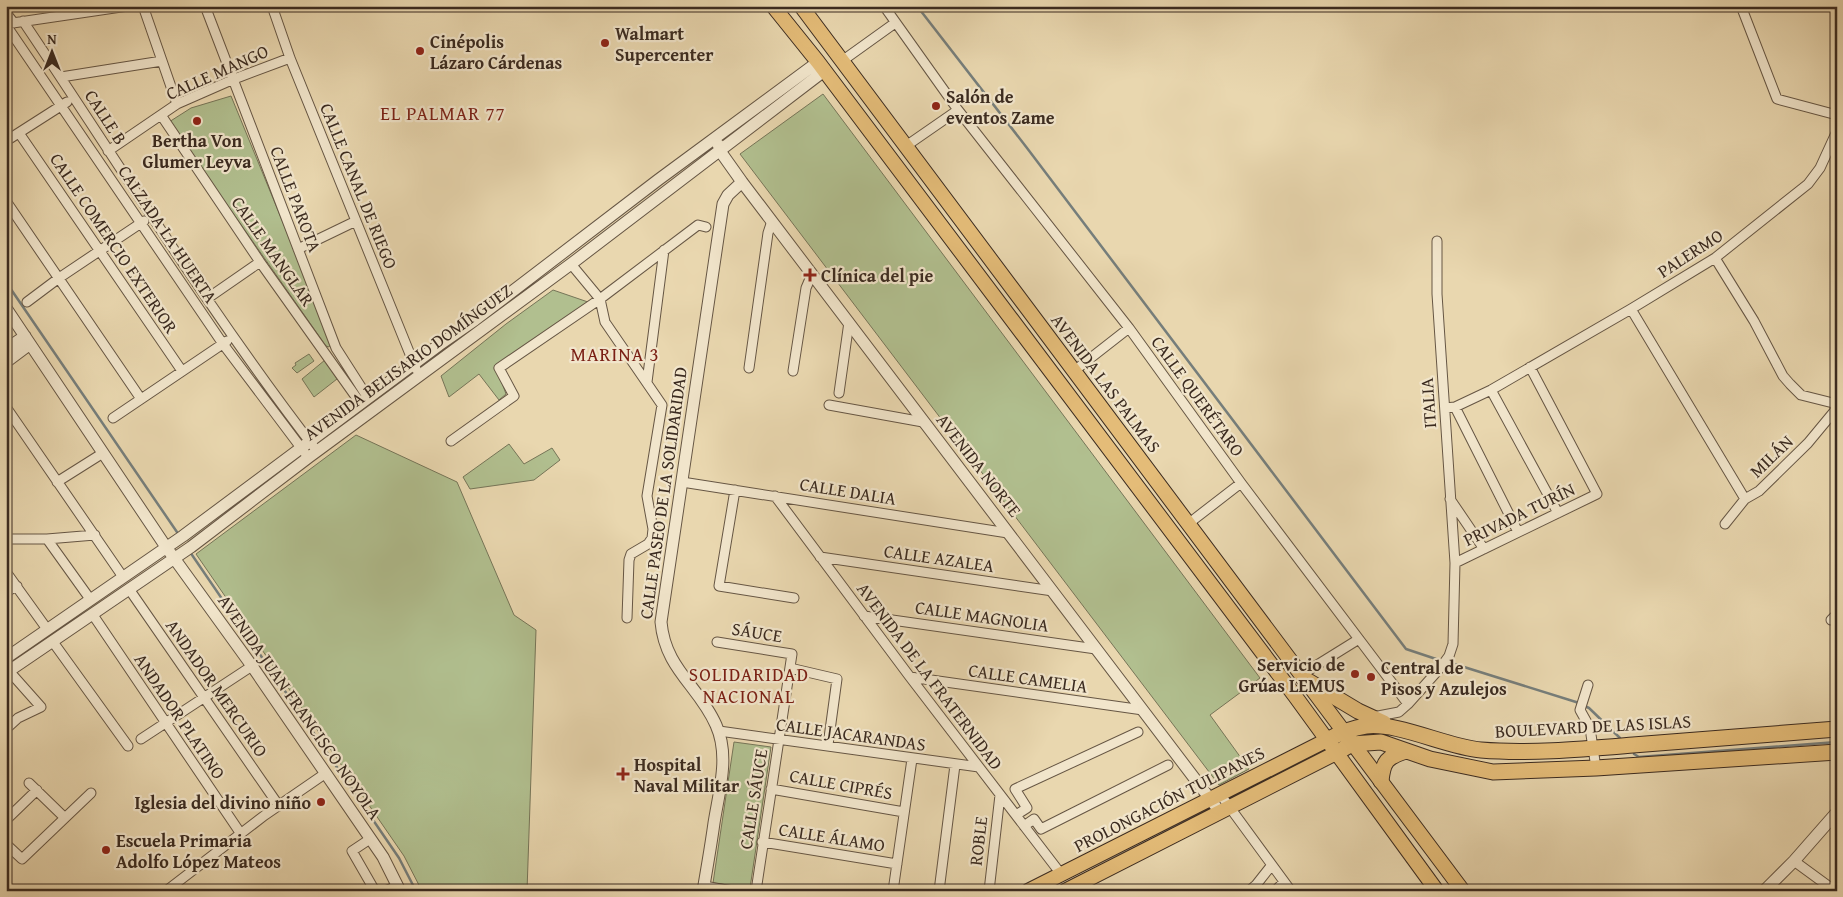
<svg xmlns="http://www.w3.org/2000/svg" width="1843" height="897" font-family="'Gentium Book Plus',serif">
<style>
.green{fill:#b1bf8f;stroke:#767558}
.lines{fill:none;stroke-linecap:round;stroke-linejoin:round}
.stream{stroke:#767e7b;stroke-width:2.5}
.minor-casing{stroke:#665644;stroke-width:11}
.tertiary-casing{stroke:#665644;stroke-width:13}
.primary-casing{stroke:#3b2b20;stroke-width:16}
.trunk-casing{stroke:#3b2b20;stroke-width:17}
.minor{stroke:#f1e5cb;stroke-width:9}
.tertiary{stroke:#f1e5cb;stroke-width:11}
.primary{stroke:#e4bc78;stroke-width:14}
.trunk{stroke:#e4bc78;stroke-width:15}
.poi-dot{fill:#8f2418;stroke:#f1e5cb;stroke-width:2}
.labels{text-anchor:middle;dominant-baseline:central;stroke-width:4.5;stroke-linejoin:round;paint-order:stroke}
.poi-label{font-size:18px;font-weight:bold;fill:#3b2b20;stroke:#f1e5cb;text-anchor:start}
.street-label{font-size:18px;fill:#3b2b20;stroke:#f1e5cb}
.neighbourhood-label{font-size:19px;letter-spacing:1px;fill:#7a1f14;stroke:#f1e5cb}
</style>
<rect width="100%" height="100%" fill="#e9d7af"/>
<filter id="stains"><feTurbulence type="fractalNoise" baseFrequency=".004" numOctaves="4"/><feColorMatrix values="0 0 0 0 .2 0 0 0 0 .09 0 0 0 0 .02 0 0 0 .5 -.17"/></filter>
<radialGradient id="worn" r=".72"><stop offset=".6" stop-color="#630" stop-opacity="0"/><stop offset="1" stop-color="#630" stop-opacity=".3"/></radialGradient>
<!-- green -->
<path class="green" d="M823,94L1260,678L1210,715L1249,769L1219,785L740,154Z
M231,96L332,342L329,347L326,346L169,122L191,108Z
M553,290L588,302L496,366L506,394L499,400L479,374L449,397L441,376L506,324Z
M309,354L314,361L297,373L292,368L296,365L295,363Z
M325,360L337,379L314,397L302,379Z
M356,435L457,482L514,615L536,630L527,891H422L404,856L196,554Z
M509,444L524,464L552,448L560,460L534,480L470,489L463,477Z
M734,742L771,747L750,888L713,883Z"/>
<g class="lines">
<!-- stream -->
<path class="stream" d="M917,6L1027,148L1406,649L1442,661
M6,282L179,535
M190,552L399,858L416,891
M1448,662L1576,702L1589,708L1620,738
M1634,754L1639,757L1837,742"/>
<defs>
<path id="minor" d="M143,6L177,104
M205,6L336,348L368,398
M272,6L290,58L416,369
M884,6L958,110
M1741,6L1777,99L1837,115
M6,13L14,23
M23,21C120,165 211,314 317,451
M6,24L128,6
M6,25L223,344L305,453
M842,61L895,23
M61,77L162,61
M161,115L260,262L361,404
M19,133L182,371
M6,141L67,102
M906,146L958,110L1129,328L1241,483L1408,704
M108,151L177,104L234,79L290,58
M6,201L141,399
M298,249L356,221
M1715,258L1754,321L1783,376L1790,384L1801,395L1837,404
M571,264L600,299L605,322L662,405L647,496L653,529L652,538L648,544L631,554L629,560L627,618
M208,298L260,262
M27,302L59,278L144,221
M1631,309L1745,499
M749,368L768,233L772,221
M793,371L806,288L812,274
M1074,371L1129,328
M647,382L664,250
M1491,390L1558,513
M839,393L849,322
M829,405L923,422
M6,407L123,577
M1455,407L1518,532
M1445,408L1455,407L1491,390L1631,309L1715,258L1808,184L1820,168L1837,131
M113,418L227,341
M451,441L514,396L499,368L600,299L698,225L706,227
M57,482L103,453
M682,482L1008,533
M735,490L719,586L794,598
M775,496L910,677L1061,874
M1450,499L1484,549
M1188,524L1241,483
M1725,524L1745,499L1759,491L1808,443L1837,408
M6,539H47L95,535
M47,539L90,599
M820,557L1053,591
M1455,563L1597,494L1530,367
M6,572L47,629
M129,589L279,806
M6,592L17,586
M93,615L241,834
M864,616L1096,649
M1831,620L1837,614
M53,642L128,746
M717,642L792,654L756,891
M790,668L837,679L828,745
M1301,675L1359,639
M910,677L1143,710
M1588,685L1580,710L1590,728L1596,768
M1373,717L1399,712L1408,704L1441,667L1449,656L1453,644L1455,563L1437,294V241
M6,729L18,718L41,707L9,671
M719,731L979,767
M141,739L252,666
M29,783L64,817
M771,789L904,812
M1220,794L1291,891
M1016,815L1027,808L1015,789L1138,732
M6,820L37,790
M1024,826L1034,819L1041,829L1168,765
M370,839L352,851L375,891
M762,842L897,864
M6,844L22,859L91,793
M1794,861L1835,891
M704,886L732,891
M166,891L265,815L326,773
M385,891L398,886
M893,891L912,759
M939,891L955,765
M989,891L1000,795
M1249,891L1256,885L1271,866
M1275,891L1284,882"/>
<path id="tertiary" d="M718,144L720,151L742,182L1220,812
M6,308L166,547L252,666L383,857L400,891
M6,349L25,336
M6,362L30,344
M6,658L183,536L439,345L475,320L658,180L818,62
M6,673L191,547L309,457L571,264L824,71
M703,891C707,868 711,845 714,823C719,791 730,756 716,725C699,686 665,669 661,622L723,204L728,195L742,182
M1764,891L1794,861L1837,812"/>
<path id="primary" d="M773,6L818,62L1295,696L1437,891
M801,6L1463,891
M1028,891L1327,740
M1065,891L1336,753"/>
<path id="trunk" d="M1303,678L1358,711L1384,723
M1327,740C1340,733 1352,728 1366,726C1398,722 1447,747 1481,750C1529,754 1584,749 1633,745C1701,740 1769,734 1837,729
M1336,753L1352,744L1381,742L1430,759L1493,772L1596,768L1837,752
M1381,781C1383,761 1387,757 1406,751"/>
</defs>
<!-- minor casing -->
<use href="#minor" class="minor-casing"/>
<!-- tertiary casing -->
<use href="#tertiary" class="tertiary-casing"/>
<!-- primary casing -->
<use href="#primary" class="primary-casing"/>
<!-- trunk casing -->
<use href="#trunk" class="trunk-casing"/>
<!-- minor -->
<use href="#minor" class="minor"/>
<!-- tertiary -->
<use href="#tertiary" class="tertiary"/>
<!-- primary -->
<use href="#primary" class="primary"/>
<!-- trunk -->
<use href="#trunk" class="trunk"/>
</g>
<!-- markers -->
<g class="poi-dot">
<circle cx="605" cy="43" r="5"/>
<circle cx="420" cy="51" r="5"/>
<circle cx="936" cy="106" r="5"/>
<circle cx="197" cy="121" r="5"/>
<path d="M807.5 267.5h5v5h5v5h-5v5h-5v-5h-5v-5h5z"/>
<circle cx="1355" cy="674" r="5"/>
<circle cx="1371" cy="677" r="5"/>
<path d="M620.5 766.5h5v5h5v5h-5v5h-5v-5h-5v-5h5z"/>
<circle cx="321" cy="802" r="5"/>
<circle cx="106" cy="850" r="5"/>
</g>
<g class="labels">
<!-- poi labels -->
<g class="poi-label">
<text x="615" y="33">Walmart<tspan x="615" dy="21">Supercenter</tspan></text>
<text x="430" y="41">Cinépolis<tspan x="430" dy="21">Lázaro Cárdenas</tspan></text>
<text x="946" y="96">Salón de<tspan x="946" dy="21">eventos Zame</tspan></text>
<text x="197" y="140" text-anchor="middle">Bertha Von<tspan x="197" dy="21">Glumer Leyva</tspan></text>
<text x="821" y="275">Clínica del pie</text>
<text x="1345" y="664" text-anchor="end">Servicio de<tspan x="1345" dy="21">Grúas LEMUS</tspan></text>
<text x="1381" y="667">Central de<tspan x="1381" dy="21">Pisos y Azulejos</tspan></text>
<text x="634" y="764">Hospital<tspan x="634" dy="21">Naval Militar</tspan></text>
<text x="311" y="802" text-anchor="end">Iglesia del divino niño</text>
<text x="116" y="840">Escuela Primaria<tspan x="116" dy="21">Adolfo López Mateos</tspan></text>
</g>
<!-- street labels -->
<g class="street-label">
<text transform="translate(217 72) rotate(-24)">CALLE MANGO</text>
<text transform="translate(106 117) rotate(57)">CALLE B</text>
<text transform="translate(359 186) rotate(68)">CALLE CANAL DE RIEGO</text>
<text transform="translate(296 199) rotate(69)">CALLE PAROTA</text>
<text transform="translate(168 234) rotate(56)">CALZADA LA HUERTA</text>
<text transform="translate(114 243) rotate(56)">CALLE COMERCIO EXTERIOR</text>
<text transform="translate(273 251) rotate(55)">CALLE MANGLAR</text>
<text transform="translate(1690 253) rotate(-33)">PALERMO</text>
<text transform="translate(408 362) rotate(-36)">AVENIDA BELISARIO DOMÍNGUEZ</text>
<text transform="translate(1106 383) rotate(53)">AVENIDA LAS PALMAS</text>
<text transform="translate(1198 396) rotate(54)">CALLE QUERÉTARO</text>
<text transform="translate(1428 403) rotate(-94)">ITALIA</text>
<text transform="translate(1771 456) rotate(-44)">MILÁN</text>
<text transform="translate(979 465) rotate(52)">AVENIDA NORTE</text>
<text transform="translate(848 491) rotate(9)">CALLE DALIA</text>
<text transform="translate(663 493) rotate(-82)">CALLE PASEO DE LA SOLIDARIDAD</text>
<text transform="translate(1519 514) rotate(-26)">PRIVADA TURÍN</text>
<text transform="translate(939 558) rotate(8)">CALLE AZALEA</text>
<text transform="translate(982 616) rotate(8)">CALLE MAGNOLIA</text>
<text transform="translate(757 632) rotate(9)">SÁUCE</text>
<text transform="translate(930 676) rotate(53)">AVENIDA DE LA FRATERNIDAD</text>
<text transform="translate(1028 678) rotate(8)">CALLE CAMELIA</text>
<text transform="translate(217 688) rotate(55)">ANDADOR MERCURIO</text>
<text transform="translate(300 707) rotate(55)">AVENIDA JUAN FRANCISCO NOYOLA</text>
<text transform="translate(180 716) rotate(56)">ANDADOR PLATINO</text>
<text transform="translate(1593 726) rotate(-3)">BOULEVARD DE LAS ISLAS</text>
<text transform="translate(851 734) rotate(8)">CALLE JACARANDAS</text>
<text transform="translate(841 784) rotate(10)">CALLE CIPRÉS</text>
<text transform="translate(753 799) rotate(-81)">CALLE SÁUCE</text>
<text transform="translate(1169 799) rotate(-27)">PROLONGACIÓN TULIPANES</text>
<text transform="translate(832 837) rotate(9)">CALLE ÁLAMO</text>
<text transform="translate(978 841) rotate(-83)">ROBLE</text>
</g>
<!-- neighbourhood labels -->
<g class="neighbourhood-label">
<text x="443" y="113">EL PALMAR 77</text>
<text x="615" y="354">MARINA 3</text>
<text x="749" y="674">SOLIDARIDAD<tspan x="749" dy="22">NACIONAL</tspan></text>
</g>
</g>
<!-- margin -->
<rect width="1843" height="897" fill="none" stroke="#e9d7af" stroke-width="25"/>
<rect x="8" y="8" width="1828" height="882" fill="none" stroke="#3b2b20" stroke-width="2.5"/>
<rect x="12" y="12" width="1818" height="872" fill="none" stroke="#3b2b20"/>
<!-- north arrow -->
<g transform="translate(52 52)" stroke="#f1e5cb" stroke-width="4" paint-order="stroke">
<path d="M0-4L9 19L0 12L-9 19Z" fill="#3b2b20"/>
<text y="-8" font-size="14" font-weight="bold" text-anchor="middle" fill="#3b2b20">N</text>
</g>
<rect width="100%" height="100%" filter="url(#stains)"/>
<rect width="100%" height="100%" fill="url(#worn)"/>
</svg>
